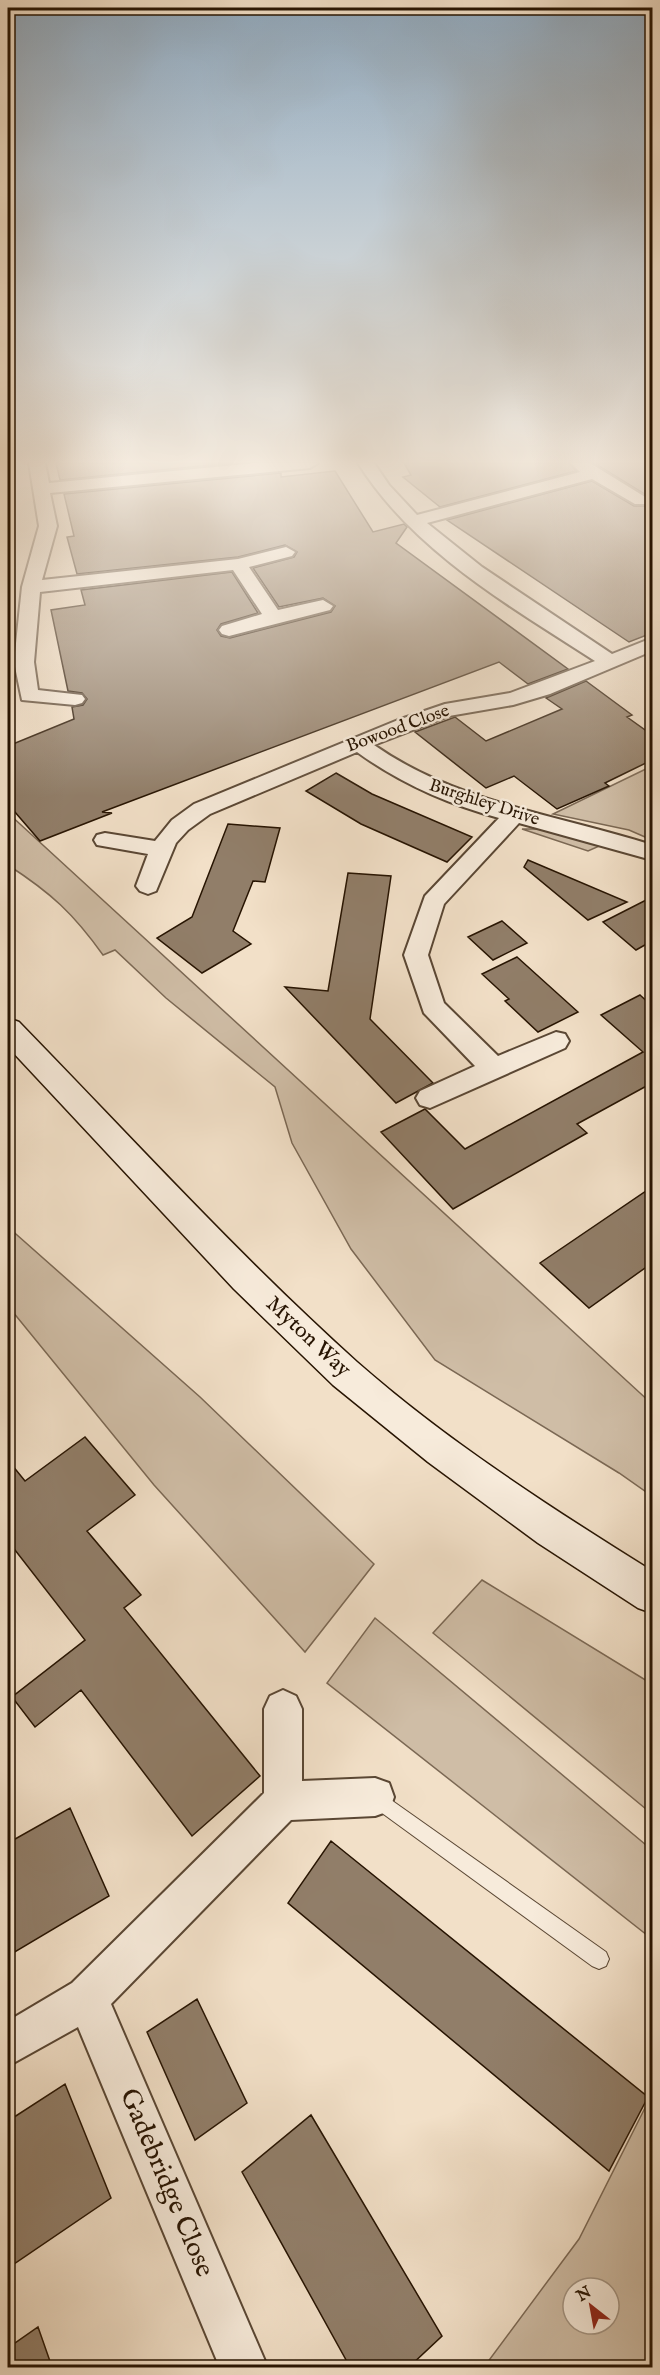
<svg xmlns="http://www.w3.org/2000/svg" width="660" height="2375" font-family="'IM FELL English',serif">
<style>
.green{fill:#cfbda6;stroke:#7b6854;stroke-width:1.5;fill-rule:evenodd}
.building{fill:#917e69;stroke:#271402;stroke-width:1.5}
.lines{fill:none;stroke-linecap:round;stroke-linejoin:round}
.lane-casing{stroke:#5a4734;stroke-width:2}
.street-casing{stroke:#5a4734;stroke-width:4}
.secondary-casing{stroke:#271402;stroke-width:3}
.lane{fill:#f7ebdb;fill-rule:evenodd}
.street{fill:#f7ebdb;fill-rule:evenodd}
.secondary{fill:#f7ebdb;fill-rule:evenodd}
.labels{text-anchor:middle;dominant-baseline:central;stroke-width:5;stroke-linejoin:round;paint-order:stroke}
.far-street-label{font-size:18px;fill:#271402;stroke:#f7ebdb}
.street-label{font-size:22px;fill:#271402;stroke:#f7ebdb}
.near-street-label{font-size:27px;fill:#271402;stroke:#f7ebdb}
</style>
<rect width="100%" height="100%" fill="#f2e0c8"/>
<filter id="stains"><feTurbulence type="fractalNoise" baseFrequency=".00333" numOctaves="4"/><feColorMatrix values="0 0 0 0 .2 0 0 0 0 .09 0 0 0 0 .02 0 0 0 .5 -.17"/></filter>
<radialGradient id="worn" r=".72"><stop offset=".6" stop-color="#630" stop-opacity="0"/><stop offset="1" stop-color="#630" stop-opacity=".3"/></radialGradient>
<!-- green -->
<path class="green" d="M652,766V840L629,830L553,814Z
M8,813L652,1404V1496L619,1473L435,1360L351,1249L292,1143L275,1087L166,998L115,950L103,955C73,913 51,893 8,865Z
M522,829H540L604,844L588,851Z
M8,1227L200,1397L374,1564L305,1652L154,1485L8,1306Z
M482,1580L652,1684V1814L433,1633Z
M375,1618L652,1850V1939L327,1683Z
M652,2094V2367H484L579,2239ZM573,2288H609V2324H573Z"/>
<!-- building -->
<path class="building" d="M56,463H232L60,480Z
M404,463H569L576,471L440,507L403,477L411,475Z
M594,463H652V633L629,642L447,520L592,481L634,506H647L652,501L651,498Z
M335,471L373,532L404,524L407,527L396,543L568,669L528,684L499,662L102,812L112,813L40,841L8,804V746L74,719L72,707L83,705L87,699L82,693L68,691L51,610L85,605L81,590L232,572L258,613L221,624L217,630L221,636L230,638L331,612L335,606L323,598L279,607L253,568L294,557L297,552L285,545L238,557L77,574L67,537L74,536L64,494L281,473V477Z
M586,681L632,715L627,717L652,735V760L605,783L609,786L557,809L514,776L486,788L415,732L455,717L486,741L562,709L546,698Z
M336,773L372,794L472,837L447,862L361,824L306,791Z
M228,824L280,828L265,882L253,881L233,931L251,944L202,973L157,938L192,917Z
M528,860L627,902L588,920L524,867Z
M348,873L391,876L370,1019L433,1083L396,1103L285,987L328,991Z
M652,897V941L636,950L603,922Z
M502,921L527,943L493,960L468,937Z
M517,957L578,1012L538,1032L505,1001L509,999L482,974Z
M640,995L652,1006V1083L577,1124L587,1133L453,1209L381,1132L425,1109L465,1149L643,1052L601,1015Z
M652,1187V1263L589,1308L540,1263Z
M85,1437L135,1495L87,1531L141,1595L124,1608L260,1776L192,1836L81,1690L35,1727L12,1697L85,1640L8,1541V1460L25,1481Z
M70,1808L109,1896L8,1956V1843Z
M331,1841L648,2097L609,2171L288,1903Z
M197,1999L247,2103L195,2140L147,2032Z
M65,2084L111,2198L8,2268V2121Z
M311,2115L442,2336L409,2367H350L242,2172Z
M38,2327L52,2367H8V2348Z"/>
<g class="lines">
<defs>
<path id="lane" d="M377,1790L606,1952L609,1959L606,1966L599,1969L592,1966L371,1805L368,1799L371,1793Z"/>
<path id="street" d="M29,463H45L49,483L257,463H318L310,468L50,493L57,526L42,580L238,559L286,547L295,552L292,556L249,567L278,610L323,600L333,606L330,610L229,636L222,634L219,630L222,626L262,614L233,570L40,592L34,662L38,690L82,695L85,699L82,703L75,705L22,700L14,662L22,587L39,526Z
M358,463H374L389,485L417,515L580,472L571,463H590L650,500L647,504H635L592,479L427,523L482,567L612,654L652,638V651L550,694L513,705L449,716L374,745C457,803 558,815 652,845V860L519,823L444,904L428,955L444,1003L498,1056L556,1032L565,1034L569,1041L565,1048L430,1108L420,1105L416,1098L420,1091L475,1066L424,1013L404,955L425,896L499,818C447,804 400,783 357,752L210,814L188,830L176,843L156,891L148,894L140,891L136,886L148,854L97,845L94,840L97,835L105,833L155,841L172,820L194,804L398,720L445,704L510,693L595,661C510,606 413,551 358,463Z
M283,1690L296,1696L302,1709V1781L375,1778L389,1783L394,1797L389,1811L375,1816L291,1820L111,2004L268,2368H220L78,2027L8,2066V2021L72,1983L264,1793V1709L270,1696Z"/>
<path id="secondary" d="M8,1018L19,1022C130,1136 238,1255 357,1362C447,1441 551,1508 652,1571V1613L638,1608L538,1543L428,1462L333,1385L234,1289L8,1047Z"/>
</defs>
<!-- lane casing -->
<use href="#lane" class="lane-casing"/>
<!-- street casing -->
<use href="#street" class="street-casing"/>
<!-- secondary casing -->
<use href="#secondary" class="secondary-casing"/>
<!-- lane -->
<use href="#lane" class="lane"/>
<!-- street -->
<use href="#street" class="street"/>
<!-- secondary -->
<use href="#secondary" class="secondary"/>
</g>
<!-- sky -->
<linearGradient id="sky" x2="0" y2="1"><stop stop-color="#90aac0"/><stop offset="0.58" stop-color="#f9f1e6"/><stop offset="1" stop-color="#f9f1e6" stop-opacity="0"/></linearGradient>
<rect width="660" height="796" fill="url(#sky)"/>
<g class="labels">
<!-- far-street labels -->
<g class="far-street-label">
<text transform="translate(398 729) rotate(-20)">Bowood Close</text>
<text transform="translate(484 803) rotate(18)">Burghley Drive</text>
</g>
<!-- street labels -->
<g class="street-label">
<text transform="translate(308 1337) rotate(43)">Myton Way</text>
</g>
<!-- near-street labels -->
<g class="near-street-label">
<text transform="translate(166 2183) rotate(67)">Gadebridge Close</text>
</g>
</g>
<!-- margin -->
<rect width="660" height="2375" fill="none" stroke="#f2e0c8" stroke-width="30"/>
<rect x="9" y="9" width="642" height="2357" fill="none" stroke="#271402" stroke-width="3"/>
<rect x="15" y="15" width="630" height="2345" fill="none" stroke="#271402" stroke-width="1.5"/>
<!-- north arrow -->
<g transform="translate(591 2306) rotate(329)"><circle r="28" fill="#f7ebdb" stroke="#a49584" stroke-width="1.5"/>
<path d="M0-4.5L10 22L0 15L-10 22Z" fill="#8f2418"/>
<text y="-9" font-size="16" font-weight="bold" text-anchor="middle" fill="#271402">N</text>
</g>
<rect width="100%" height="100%" filter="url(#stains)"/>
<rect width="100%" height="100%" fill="url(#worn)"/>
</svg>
